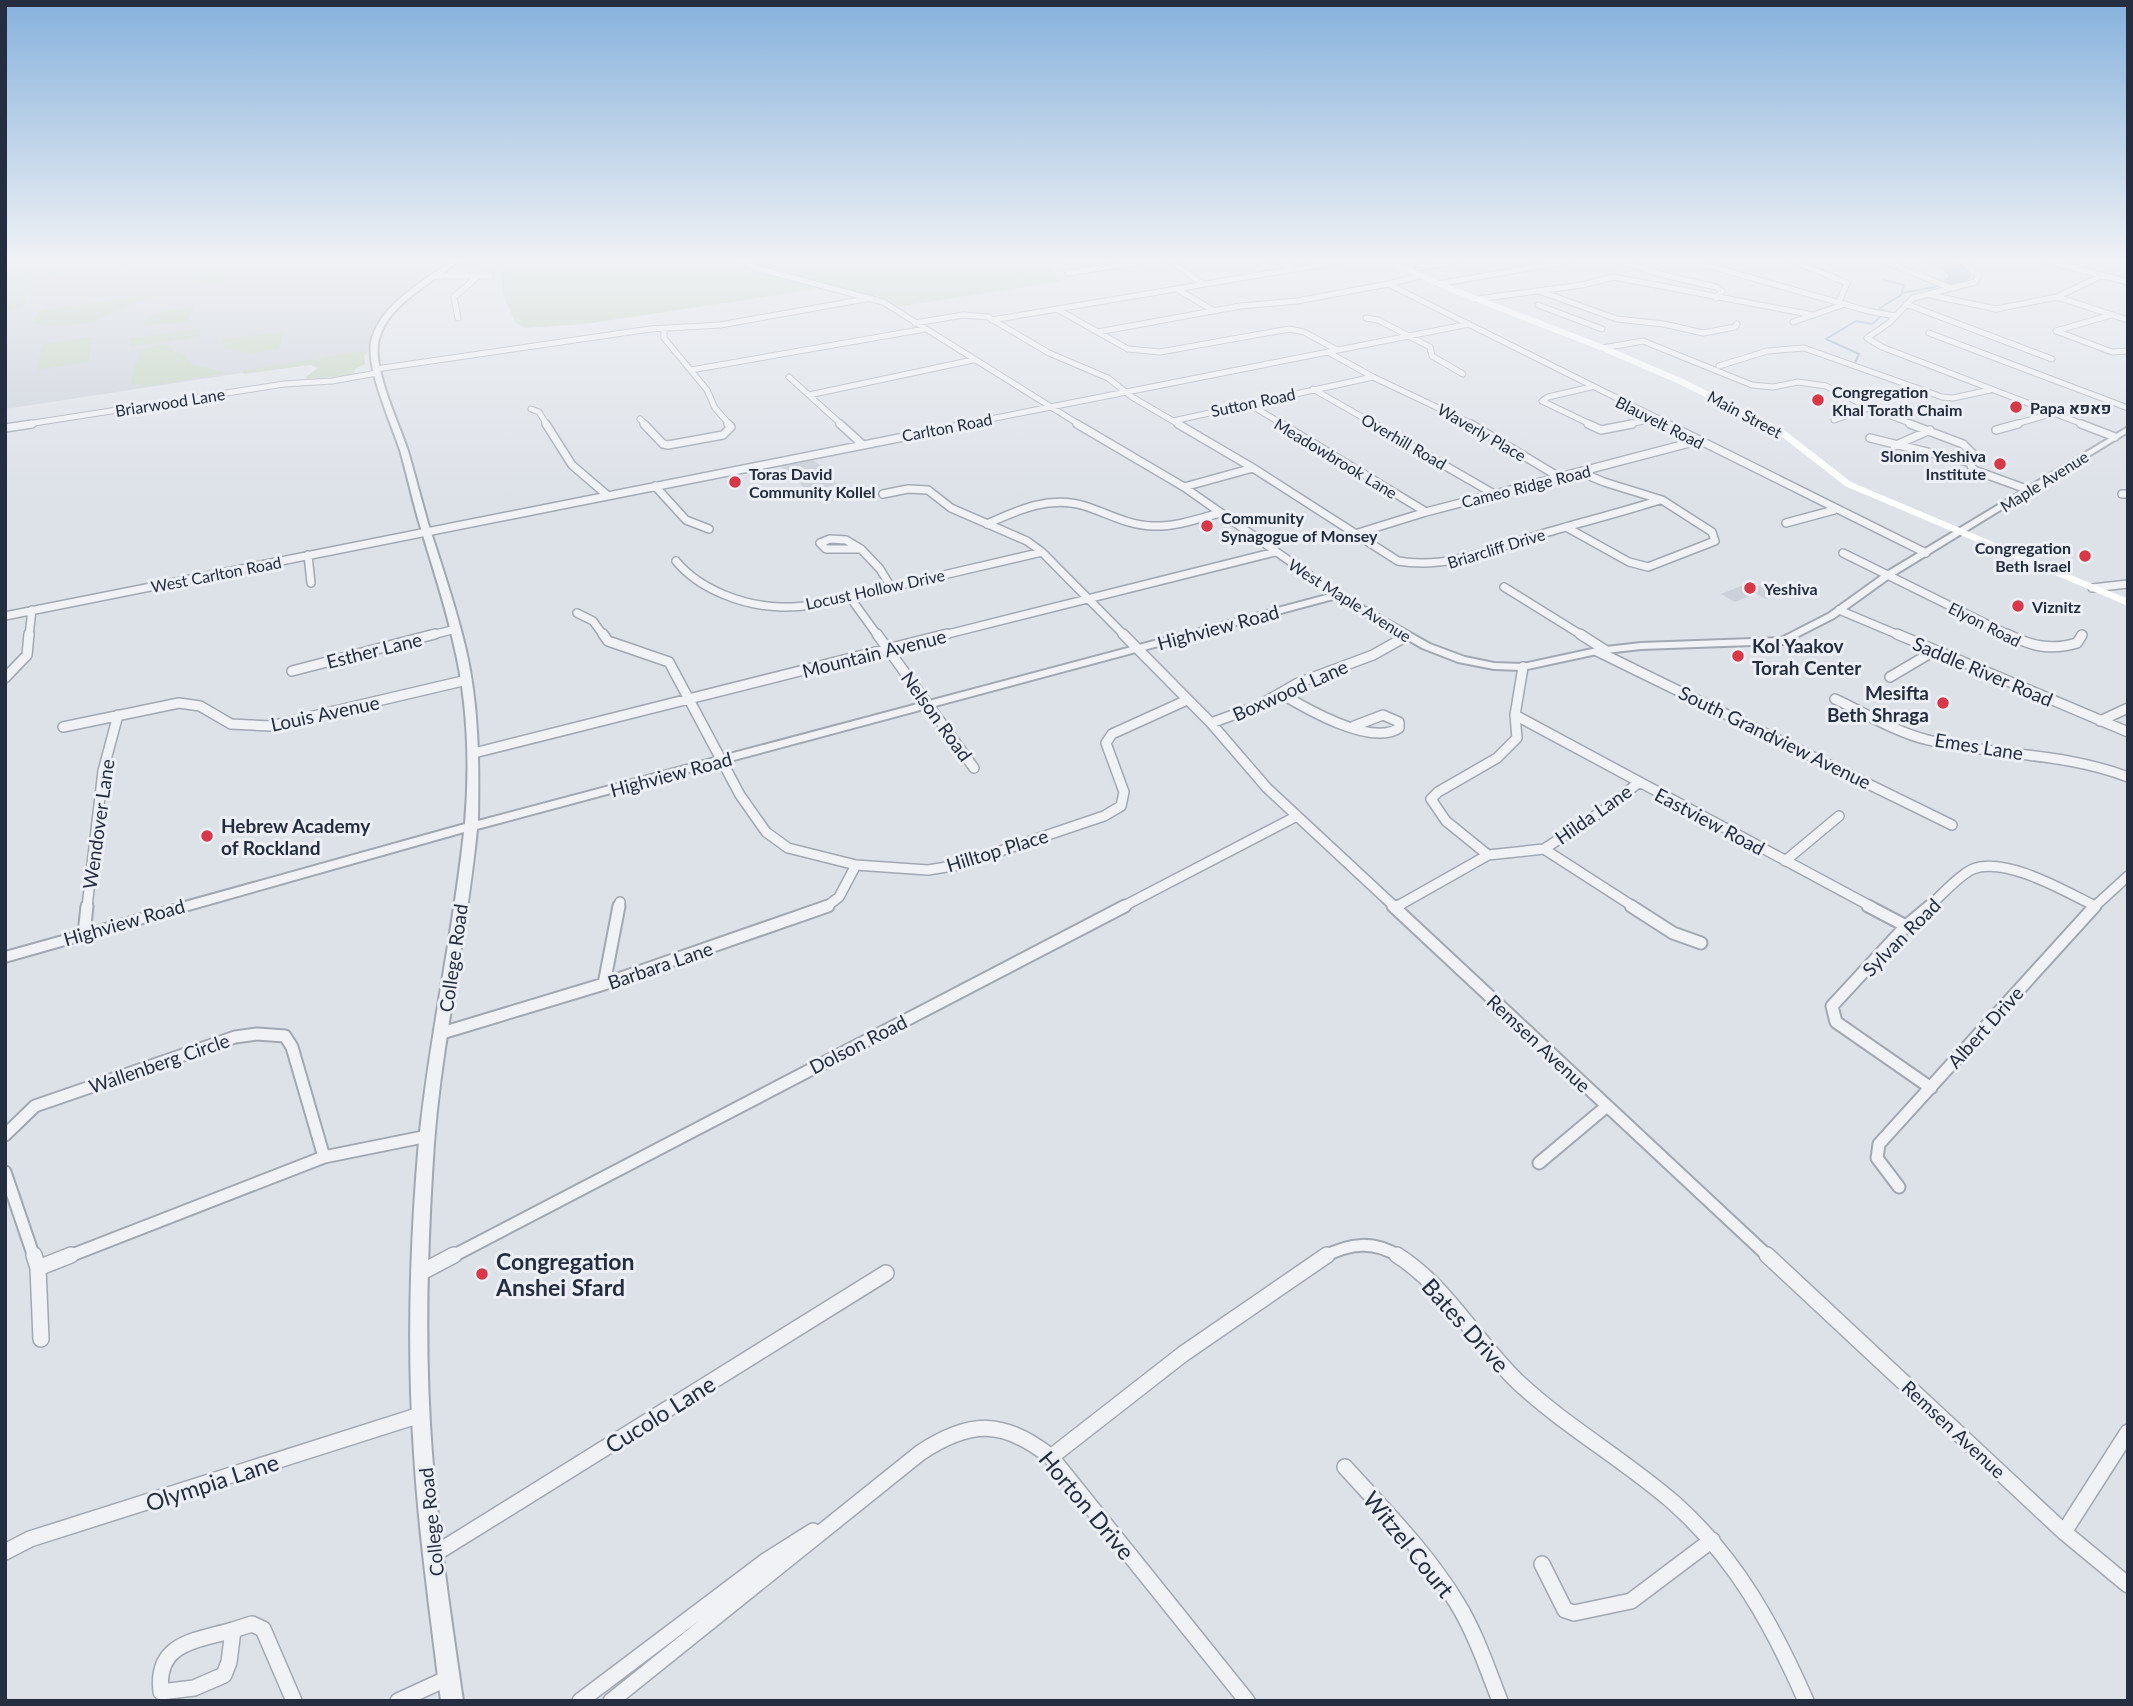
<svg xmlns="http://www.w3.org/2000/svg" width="2133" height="1706" font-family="Lato,Heebo,sans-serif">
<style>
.built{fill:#cbd0da}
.green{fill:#c2d3bd}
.water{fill:#94adcb}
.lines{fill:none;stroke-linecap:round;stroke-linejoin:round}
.stream{stroke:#94adcb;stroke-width:2}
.minor-far4-casing{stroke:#a2a8b2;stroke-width:7}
.minor-far3-casing{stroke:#a2a8b2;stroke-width:10}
.minor-far2-casing{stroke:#a2a8b2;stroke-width:12}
.minor-far1-casing{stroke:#a2a8b2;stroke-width:15}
.minor-casing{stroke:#a2a8b2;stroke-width:18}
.tertiary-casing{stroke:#a2a8b2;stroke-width:4}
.minor-far4{stroke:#f0f2f6;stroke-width:5}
.minor-far3{stroke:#f0f2f6;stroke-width:7}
.minor-far2{stroke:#f0f2f6;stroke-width:9}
.minor-far1{stroke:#f0f2f6;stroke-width:11}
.minor{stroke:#f0f2f6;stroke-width:15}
.tertiary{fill:#f0f2f6;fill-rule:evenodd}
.secondary{fill:#fff;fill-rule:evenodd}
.poi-dot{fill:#d83748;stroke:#ecf0f6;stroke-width:2.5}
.labels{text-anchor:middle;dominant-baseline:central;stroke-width:6;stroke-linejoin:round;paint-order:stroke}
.far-poi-label{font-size:16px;font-weight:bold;fill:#252e40;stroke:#ecf0f6;text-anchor:start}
.far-street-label{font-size:16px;fill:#252e40;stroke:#ecf0f6}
.street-label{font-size:19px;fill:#252e40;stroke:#ecf0f6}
.poi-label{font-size:19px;font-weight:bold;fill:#252e40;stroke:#ecf0f6;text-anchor:start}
.near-poi-label{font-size:23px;font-weight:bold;fill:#252e40;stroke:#ecf0f6;text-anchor:start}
.near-street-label{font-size:23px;fill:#252e40;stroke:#ecf0f6}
</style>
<rect width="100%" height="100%" fill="#dde1e8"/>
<!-- built -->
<path class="built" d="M5,261H516L438,270L383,316L371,336L367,354L5,409Z
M810,458L824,468L837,484L809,492L778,464Z
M1751,582L1777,595L1766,599L1756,594L1735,602L1721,594Z"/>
<!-- green -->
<path class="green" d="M5,261H33L24,306L5,314Z
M48,261H158L48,278Z
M200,261H225V282L209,285L198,283Z
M461,261H728L816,289L585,324L526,328L516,323L504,297L499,264L454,267Z
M745,261H1068L1045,266L1062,281L896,307L877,296L758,267Z
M140,296L149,297L90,323L48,327L34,322L35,316L44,310Z
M194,307L189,321L143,326L147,318L166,311Z
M200,329V337L130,347L131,338Z
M284,332L278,350L250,353L225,348L222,339Z
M92,337L89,362L37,370L42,344Z
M161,345H171L173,352L184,355L190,363L226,373L144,387L131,384L134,366L139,358L137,350Z
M356,352H364L365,364L355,369L354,375L307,379L306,377L318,368L310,365L244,374L242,371Z"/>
<!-- water -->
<path class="water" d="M1925,261C1943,261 1963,258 1972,277C1961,286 1953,287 1940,283L1948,278V273Z"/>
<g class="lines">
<!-- stream -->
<path class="stream" d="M1902,293L1939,286
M1855,363L1859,354L1826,339L1856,321L1872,324L1886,312L1880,308L1901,295L1904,285L1884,280"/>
<defs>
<path id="minor-far4" d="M741,261L756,268L883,302L1080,425
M1170,261L1203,284
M1276,261L1292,269
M1621,261L1664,275L1716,287L1722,291L1716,298
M1692,261L1868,311L1895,316
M1793,261L1847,283L1839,302
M1960,261L1979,275L1975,282L1913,298L1889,323L1867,338L1882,347L2085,425
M2046,261L2128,282
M1886,262L1951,288
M1418,268L1457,261
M2074,268L2090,261
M1068,273L1145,261
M2103,275L2057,297L2128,320
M436,276H491
M1420,276L1388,284L1671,425
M1438,284L1568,261
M1177,289L1214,311
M1539,291L1617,319L1664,324L1703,333L1735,327L1737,324
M1930,295L1996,309L2057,297
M1477,299L1582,285L1614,277L1813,315
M1906,304L2052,359
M1538,305L1602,329
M1057,309L1128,349L1160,352L1289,329L1304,332L1337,350
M2111,315L2056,331L2112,352L2128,351
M458,318L454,297L477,277
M1366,318L1378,320L1430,347L1432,356L1463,374
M992,320L1342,261
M1793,322L1845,304
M915,323L963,315L988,317L1049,353L1108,378L1132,397L1180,425
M664,328V338L707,390L715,408L730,425
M1098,332L1240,306L1297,301L1388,284
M1929,333L2128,408
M1603,348L1643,341L1752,385L1773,387L1798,382L1826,386L1869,408L1915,425
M1328,352L1373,377L1474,425
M1719,366L1767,351L1804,348L1942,397L1953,398L1990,390
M376,369L650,329L720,325L871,298
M691,370L925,329
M789,377L842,425
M1591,387L1548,397L1542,401L1592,425
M1313,389L1376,425
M809,395L973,360
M1247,403L1284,425
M531,409L539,412L547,425
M640,419L646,425
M1834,420L1869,408
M1173,421L1373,377
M21,425L284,384L332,381L377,373
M960,425L1469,324
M1623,425L1655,419
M2012,425L2051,414"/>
<path id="minor-far3" d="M546,424L572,465L607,495
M644,424L663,444L668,445L723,435L731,427L728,424
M840,424L862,444
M1077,424L1184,487L1338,595
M1178,424L1253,468L1398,561C1451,570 1495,547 1545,533C1583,522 1622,512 1660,500
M1281,424L1426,512
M1373,424L1494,494
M1471,424L1559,477
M1588,424L1601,430L1632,424
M1667,424L1926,553
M1910,424L1963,444L1974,455L1971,466L1974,470L2029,490
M2081,424L2115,437
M5,428L32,424
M1996,430L2018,424
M1870,438L1972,463
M1894,446L1930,430
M655,486L686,520L709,529
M1184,487L1253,468
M883,494L908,489L928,490L951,508L1027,541L1042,552L1125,636
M2122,494H2128
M1786,523L1834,510
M987,524C1018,510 1050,495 1085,506C1107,513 1127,525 1152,526C1175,527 1198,519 1220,513
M1566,527L1629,562L1648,567L1715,541L1712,532L1662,500L1604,482L1580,472
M1355,534L1426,512L1697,441
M830,539L846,540L861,549H826L820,543Z
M861,549L880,569L891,587
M1843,553L2011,636
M308,555L311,583
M676,561C700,590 744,606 781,607C812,608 845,598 875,591C931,578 986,565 1042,552
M1504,587L1583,636
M2092,588L2128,584
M849,596L878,636
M1839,610L1901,636
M577,613L593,621L604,636
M5,616L969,424
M29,636L32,610
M428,636L456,629
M940,636L1275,552"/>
<path id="minor-far2" d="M603,634L608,641L669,662L740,795L766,832L788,848L856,865L928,870L959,865L1104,816L1121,806L1124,792L1106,743L1112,734L1187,700
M877,634L974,768
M1123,634L1211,723L1267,788L1395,907
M1580,634L1605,650
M1897,634L2128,732
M2007,634C2031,646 2051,651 2077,643L2082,635
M1597,651L1952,825
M292,671L435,634
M1890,677L1934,651
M5,678L27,655L29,634
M1280,693C1305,708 1371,747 1399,728V722L1383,715L1354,726
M1835,699C1865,713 1895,732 1928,740C1995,756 2063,752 2128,777
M1515,715L1872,907
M2100,721L2128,708
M1211,723L1258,706L1298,683L1373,655L1405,637
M63,727L179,703L200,706L231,724L271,726L467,680
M474,753L947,634
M1544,849L1634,907
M1488,855L1446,821L1431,799L1438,792L1497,758L1517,738L1515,715L1523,667
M1785,861L1839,816
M87,907L103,771L118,715
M619,907L620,902
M826,907L839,897L856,865
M1122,907L1297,816
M1396,907L1488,855L1544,849L1610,806L1638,783
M1928,907C1939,898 1960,874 1973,869C2006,856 2066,892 2095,906
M2094,907L2128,876"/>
<path id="minor-far1" d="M1393,906L1769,1257
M1631,906L1673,933L1701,943
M1868,906L1906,926
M1930,906L1906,926L1832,1006L1836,1022L1931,1088
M1395,908L1399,906
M84,934L87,906
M604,984L619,906
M442,1033L604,984L828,906
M5,1135L35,1106L235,1037L257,1034L285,1036L292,1047L324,1157
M1539,1163L1607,1106
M5,1172L34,1257
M1899,1187L1877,1158L1879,1144L2095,906
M67,1257L324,1157L428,1136
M451,1257L1125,906
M1323,1257C1350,1243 1374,1240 1400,1257"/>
<path id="minor" d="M34,1255L38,1268L41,1339
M1397,1255C1446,1286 1476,1342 1518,1382C1566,1427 1625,1460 1674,1503C1736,1558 1773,1626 1806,1701
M1767,1255L2064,1532L2128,1585
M38,1268L71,1255
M420,1273L454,1255
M1051,1457L1183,1354L1327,1255
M1345,1467C1384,1510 1427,1553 1457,1603C1476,1634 1487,1668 1500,1701
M2064,1532L2128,1432
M5,1552L30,1539L420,1415
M433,1555L886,1273
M1542,1564L1565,1610L1574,1613L1631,1601L1712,1540
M233,1630L229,1662L224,1675L194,1688L161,1692C155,1642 196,1641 233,1630Z
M233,1630L252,1624L263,1629L294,1701
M398,1701L448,1678
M580,1701L767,1560L813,1531
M611,1701L920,1453C970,1420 1003,1419 1051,1457L1247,1701"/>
<path id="tertiary" d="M450,261H457C432,285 389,302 379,339C371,366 399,423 408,451C415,475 421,499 428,523C441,564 455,604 465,646C479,704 479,762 478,821L1338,592L1430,644L1465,657L1494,663L1523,664L1597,648L1641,643L1781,638L1828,614L1885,573L2128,427V432L1891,577L1834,618L1783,644L1641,649L1597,654L1523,670L1494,669L1458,662L1422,648L1337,598L477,829C467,934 442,1038 434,1143C427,1246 424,1351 432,1454C439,1537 451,1619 463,1701H441C431,1618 419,1536 414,1453C407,1350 410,1245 419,1141C429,1038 453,936 464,832L5,962V952L465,824C470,764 468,703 454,645C445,603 431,563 419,522C412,498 407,474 400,450C391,422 364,365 372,338C383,302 423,283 450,261Z"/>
</defs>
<!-- minor-far4 casing -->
<use href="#minor-far4" class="minor-far4-casing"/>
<!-- minor-far3 casing -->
<use href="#minor-far3" class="minor-far3-casing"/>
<!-- minor-far2 casing -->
<use href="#minor-far2" class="minor-far2-casing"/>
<!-- minor-far1 casing -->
<use href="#minor-far1" class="minor-far1-casing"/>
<!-- minor casing -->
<use href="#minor" class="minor-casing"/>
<!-- tertiary casing -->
<use href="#tertiary" class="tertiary-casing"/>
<!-- minor-far4 -->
<use href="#minor-far4" class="minor-far4"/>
<!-- minor-far3 -->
<use href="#minor-far3" class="minor-far3"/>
<!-- minor-far2 -->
<use href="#minor-far2" class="minor-far2"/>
<!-- minor-far1 -->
<use href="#minor-far1" class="minor-far1"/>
<!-- minor -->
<use href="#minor" class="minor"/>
<!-- tertiary -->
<use href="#tertiary" class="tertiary"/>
<!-- secondary -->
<path class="secondary" d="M1386,261H1395L1449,285L1606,346L1683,379L1783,429L1851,482L2128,599V606L1845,486L1777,433L1677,383L1600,350L1443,289Z"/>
</g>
<!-- sky -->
<linearGradient id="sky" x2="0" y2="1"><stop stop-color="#86b1dc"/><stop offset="0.52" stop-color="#f0f2f5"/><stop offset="1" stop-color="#f0f2f5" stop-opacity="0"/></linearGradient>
<rect width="2133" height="500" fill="url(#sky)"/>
<!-- markers -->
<g class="poi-dot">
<circle cx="1818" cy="400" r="7"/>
<circle cx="2016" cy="407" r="7"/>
<circle cx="2000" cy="464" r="7"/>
<circle cx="735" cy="482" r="7"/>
<circle cx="1207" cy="526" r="7"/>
<circle cx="2085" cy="556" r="7"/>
<circle cx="1750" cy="588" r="7"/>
<circle cx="2018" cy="606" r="7"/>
<circle cx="1738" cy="656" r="7"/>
<circle cx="1943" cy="703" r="7"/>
<circle cx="207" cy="836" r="7"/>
<circle cx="482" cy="1274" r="7"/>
</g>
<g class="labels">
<!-- far-poi labels -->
<g class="far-poi-label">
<text x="1832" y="391">Congregation<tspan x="1832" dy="18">Khal Torath Chaim</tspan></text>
<text x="2030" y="407">Papa פאפא</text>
<text x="1986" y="455" text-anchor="end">Slonim Yeshiva<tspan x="1986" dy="18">Institute</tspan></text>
<text x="749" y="473">Toras David<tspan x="749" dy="18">Community Kollel</tspan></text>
<text x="1221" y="517">Community<tspan x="1221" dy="18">Synagogue of Monsey</tspan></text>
<text x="2071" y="547" text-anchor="end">Congregation<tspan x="2071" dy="18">Beth Israel</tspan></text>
<text x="1764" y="588">Yeshiva</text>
<text x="2032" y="606">Viznitz</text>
</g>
<!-- far-street labels -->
<g class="far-street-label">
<text transform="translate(170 402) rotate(-9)">Briarwood Lane</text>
<text transform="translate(1253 402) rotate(-12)">Sutton Road</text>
<text transform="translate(1745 414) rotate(28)">Main Street</text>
<text transform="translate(1660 422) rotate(27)">Blauvelt Road</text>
<text transform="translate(947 427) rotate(-11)">Carlton Road</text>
<text transform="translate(1482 432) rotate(30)">Waverly Place</text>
<text transform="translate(1404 441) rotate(30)">Overhill Road</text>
<text transform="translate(1336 458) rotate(31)">Meadowbrook Lane</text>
<text transform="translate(2044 481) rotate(-32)">Maple Avenue</text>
<text transform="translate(1526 486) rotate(-14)">Cameo Ridge Road</text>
<text transform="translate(1496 548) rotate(-17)">Briarcliff Drive</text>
<text transform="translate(216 574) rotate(-11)">West Carlton Road</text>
<text transform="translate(875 589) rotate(-12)">Locust Hollow Drive</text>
<text transform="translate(1350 600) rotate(32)">West Maple Avenue</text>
<text transform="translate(1985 624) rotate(27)">Elyon Road</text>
</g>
<!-- street labels -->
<g class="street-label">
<text transform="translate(1218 627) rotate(-15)">Highview Road</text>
<text transform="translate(374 650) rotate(-14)">Esther Lane</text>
<text transform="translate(874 653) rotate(-14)">Mountain Avenue</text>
<text transform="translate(1983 671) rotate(23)">Saddle River Road</text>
<text transform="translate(1290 690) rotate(-24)">Boxwood Lane</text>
<text transform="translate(325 713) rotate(-12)">Louis Avenue</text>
<text transform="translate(937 716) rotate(54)">Nelson Road</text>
<text transform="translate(1775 737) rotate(26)">South Grandview Avenue</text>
<text transform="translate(1979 746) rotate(9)">Emes Lane</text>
<text transform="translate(671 774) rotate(-15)">Highview Road</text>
<text transform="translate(1593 814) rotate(-35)">Hilda Lane</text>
<text transform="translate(1710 821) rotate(28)">Eastview Road</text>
<text transform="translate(98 824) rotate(-82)">Wendover Lane</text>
<text transform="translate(997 850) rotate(-17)">Hilltop Place</text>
<text transform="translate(124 922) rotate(-16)">Highview Road</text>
<text transform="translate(1901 937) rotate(-45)">Sylvan Road</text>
<text transform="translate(453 958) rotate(-82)">College Road</text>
<text transform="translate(660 965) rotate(-19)">Barbara Lane</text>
<text transform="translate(1985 1027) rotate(-48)">Albert Drive</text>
<text transform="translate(1539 1043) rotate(43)">Remsen Avenue</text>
<text transform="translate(858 1044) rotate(-27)">Dolson Road</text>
<text transform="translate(159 1063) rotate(-19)">Wallenberg Circle</text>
<text transform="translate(1954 1429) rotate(43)">Remsen Avenue</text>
<text transform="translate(431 1522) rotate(-96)">College Road</text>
</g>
<!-- poi labels -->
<g class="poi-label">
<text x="1752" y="645">Kol Yaakov<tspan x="1752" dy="22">Torah Center</tspan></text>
<text x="1929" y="692" text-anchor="end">Mesifta<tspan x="1929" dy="22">Beth Shraga</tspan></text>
<text x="221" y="825">Hebrew Academy<tspan x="221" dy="22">of Rockland</tspan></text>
</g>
<!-- near-poi labels -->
<g class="near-poi-label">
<text x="496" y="1261">Congregation<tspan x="496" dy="26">Anshei Sfard</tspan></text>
</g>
<!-- near-street labels -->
<g class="near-street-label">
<text transform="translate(1466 1325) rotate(48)">Bates Drive</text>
<text transform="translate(660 1414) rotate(-32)">Cucolo Lane</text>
<text transform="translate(212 1482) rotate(-18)">Olympia Lane</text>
<text transform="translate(1087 1505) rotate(50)">Horton Drive</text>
<text transform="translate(1409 1544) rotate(51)">Witzel Court</text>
</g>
</g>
<!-- border -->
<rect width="2133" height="1706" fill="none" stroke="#252e40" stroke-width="14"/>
</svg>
